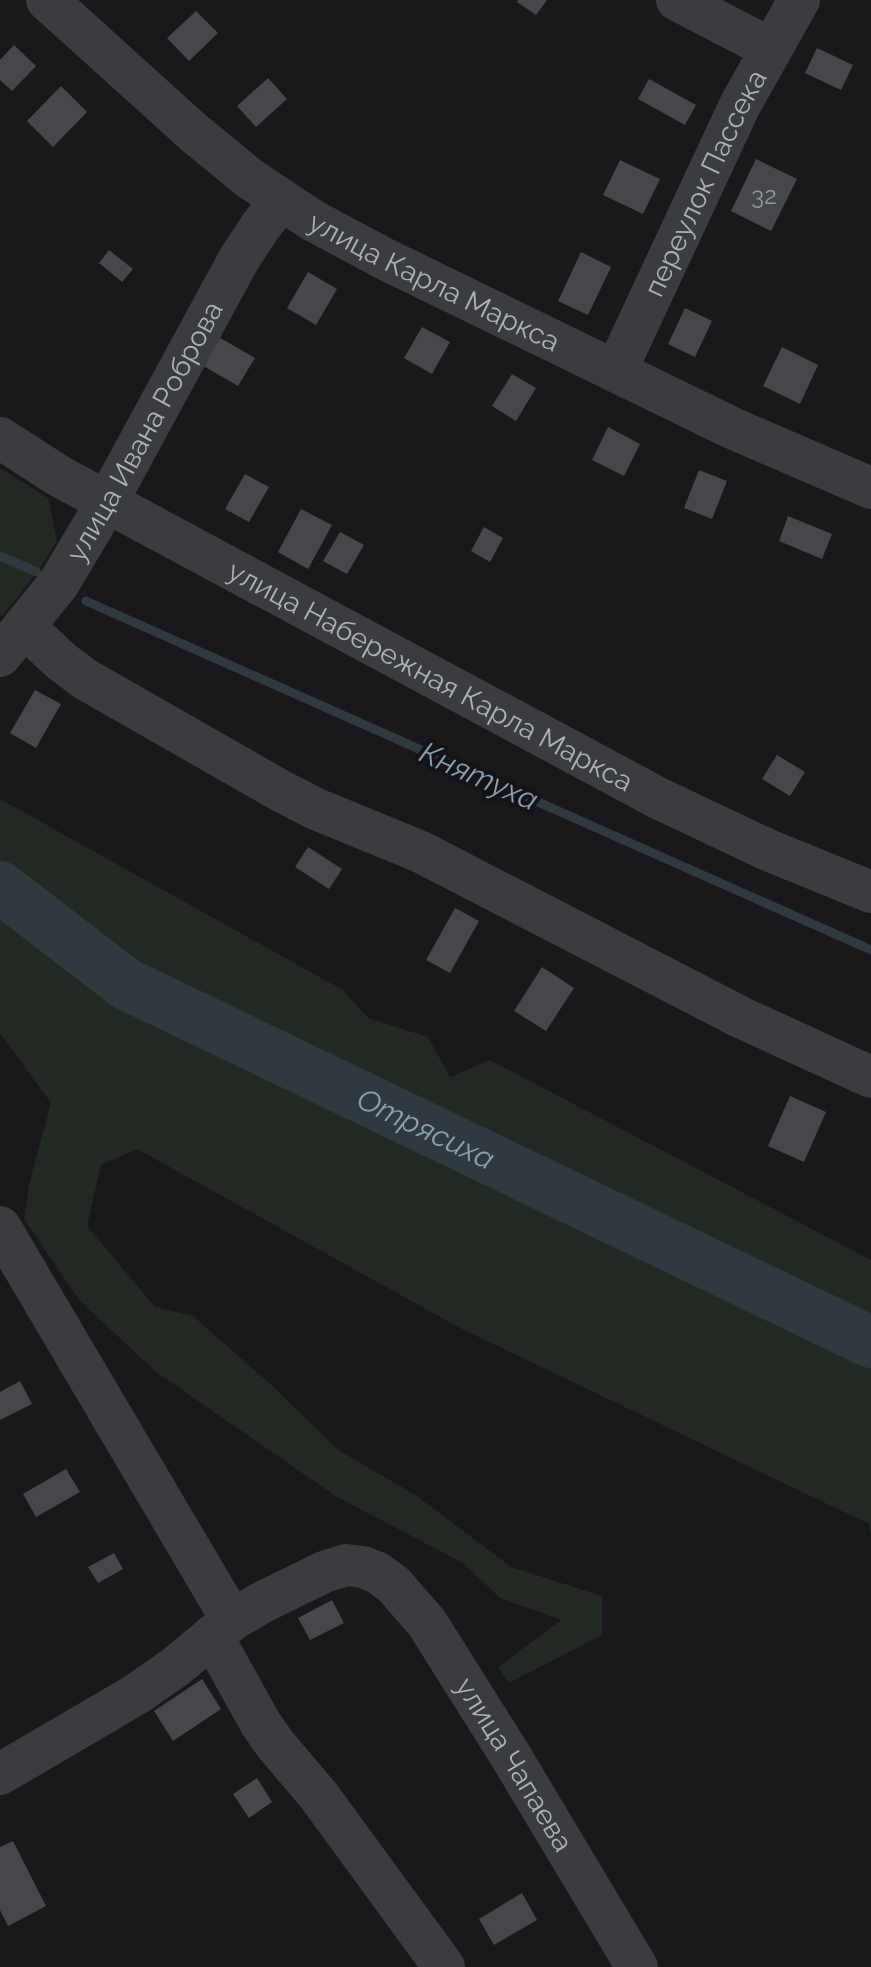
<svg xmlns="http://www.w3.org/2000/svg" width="871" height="1967" font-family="Raleway,sans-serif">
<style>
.green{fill:#212922}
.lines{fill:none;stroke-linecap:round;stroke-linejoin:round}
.stream{stroke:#30393f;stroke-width:9}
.river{stroke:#30393f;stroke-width:52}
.building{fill:#46474b}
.minor{stroke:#3a3c40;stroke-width:42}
.labels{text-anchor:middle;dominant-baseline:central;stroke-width:8;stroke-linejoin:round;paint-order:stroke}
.number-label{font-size:24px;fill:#92979e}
.street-label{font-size:28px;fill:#acb2ba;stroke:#141416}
.water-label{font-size:30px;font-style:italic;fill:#86a1b3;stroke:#141416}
</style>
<rect width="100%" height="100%" fill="#19191b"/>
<!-- green -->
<path class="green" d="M0,468L48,498L57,541L37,572L3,615L0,616Z
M0,799L343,990L368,1018L428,1037L450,1077L490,1060L871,1260V1538L869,1524L462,1329L137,1149L101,1165L87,1226L155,1307L193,1316L276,1389L338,1450L414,1494L511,1567L602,1596V1635L509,1683L498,1667L561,1620L500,1598L463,1563L337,1497L156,1372L80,1301L24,1219L29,1184L51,1103L0,1033Z"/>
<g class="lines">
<!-- stream -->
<path class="stream" d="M0,556L37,572
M86,601L871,950"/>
<!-- river -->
<path class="river" id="s1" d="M0,887L126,984L871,1342"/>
</g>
<!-- building -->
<path class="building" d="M518,0H547L536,15L517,2Z
M196,11L218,33L189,61L167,38Z
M14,45L36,66L12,91L0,80V60Z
M817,48L853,65L841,90L805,73Z
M268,78L287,99L256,127L237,106Z
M649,79L696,105L685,125L638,99Z
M61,86L87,112L53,147L27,121Z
M756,159L797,179L771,231L731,211Z
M620,160L660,179L643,214L603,195Z
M109,250L133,269L122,282L99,263Z
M581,252L611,267L588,315L558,301Z
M308,272L337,289L316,325L287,308Z
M685,308L712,321L695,357L668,344Z
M422,327L450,342L432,374L404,358Z
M217,336L255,358L238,386L200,364Z
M782,347L818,365L800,404L763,386Z
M512,374L536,388L516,421L492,406Z
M608,427L640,444L624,476L592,460Z
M699,470L727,481L712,519L684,508Z
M245,474L269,487L249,522L225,509Z
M301,509L332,525L308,569L278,552Z
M788,516L832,534L822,559L779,541Z
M484,527L503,538L490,562L471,551Z
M340,532L364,545L347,574L323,561Z
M35,690L61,704L36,748L10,733Z
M777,755L805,772L790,796L762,779Z
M308,847L342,869L329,889L295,867Z
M455,908L479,921L450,973L426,960Z
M542,967L574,988L546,1031L514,1011Z
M790,1096L826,1112L804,1162L768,1146Z
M20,1381L32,1404L0,1420V1392Z
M66,1469L80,1492L36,1517L23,1494Z
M114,1553L123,1569L98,1583L88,1567Z
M332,1600L344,1623L310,1640L298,1618Z
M202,1679L221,1709L173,1741L154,1711Z
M257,1778L272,1802L249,1818L233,1794Z
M13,1841L46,1906L8,1926L0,1910V1847Z
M522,1893L537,1920L494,1945L479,1919Z"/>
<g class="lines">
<!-- minor -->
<g class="minor">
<path id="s2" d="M47,0L193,132L249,178L312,220L385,259L732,428L871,488"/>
<path d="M677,0L771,49"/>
<path id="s3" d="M616,371L740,105L799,0"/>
<path id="s4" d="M0,438L59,476L107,502L658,798L768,850L871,892"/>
<path d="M25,627L61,661L85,679L281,791L316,809L421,852L740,1017L871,1077"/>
<path id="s5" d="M0,656L59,583L107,502L239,259L260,227L280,201"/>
<path d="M0,1227L232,1620"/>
<path d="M212,1636L261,1724L275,1744L319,1796L444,1967"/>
<path id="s6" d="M0,1774L135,1695L174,1668L232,1620L261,1603L324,1572L346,1565L363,1567L378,1573L394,1585L427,1623L510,1755L637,1967"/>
</g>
</g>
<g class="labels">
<!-- number labels -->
<g class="number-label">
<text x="764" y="195">32</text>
</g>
<!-- street labels -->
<g class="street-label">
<text stroke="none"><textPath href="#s3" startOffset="208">переулок Пассека</textPath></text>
<text stroke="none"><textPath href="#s2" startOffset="482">улица Карла Маркса</textPath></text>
<text stroke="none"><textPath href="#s5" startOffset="268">улица Ивана Роброва</textPath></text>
<text stroke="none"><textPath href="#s4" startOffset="492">улица Набережная Карла Маркса</textPath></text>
<text stroke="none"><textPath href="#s6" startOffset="676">улица Чапаева</textPath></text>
</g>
<!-- water labels -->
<g class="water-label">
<text transform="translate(479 776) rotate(24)">Княтуха</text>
<text stroke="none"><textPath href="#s1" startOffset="492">Отрясиха</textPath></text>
</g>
</g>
</svg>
